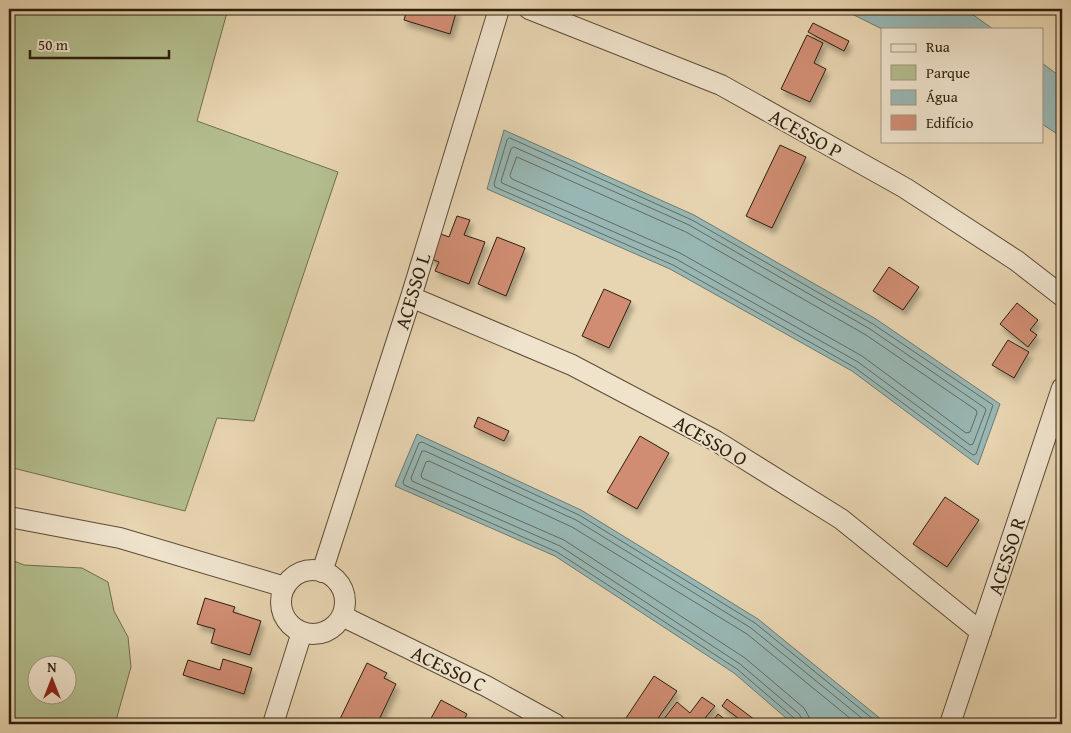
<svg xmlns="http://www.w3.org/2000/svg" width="1071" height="733" font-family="'Gentium Book Plus',serif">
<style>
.green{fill:#b3bd8d;stroke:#706e4d;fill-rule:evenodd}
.water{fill:#98b7b4;stroke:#6e7a71}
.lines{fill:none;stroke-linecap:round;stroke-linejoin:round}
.shore{stroke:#636b60;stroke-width:1}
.building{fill:#d08d73;stroke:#2e1f0d;filter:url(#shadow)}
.minor-casing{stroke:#5c4c36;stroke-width:22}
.minor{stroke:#efe3cc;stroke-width:20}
.labels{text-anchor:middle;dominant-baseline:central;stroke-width:4;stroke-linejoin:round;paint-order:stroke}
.street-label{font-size:20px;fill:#2e1f0d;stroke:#efe3cc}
</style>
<defs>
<filter id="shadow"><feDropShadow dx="3" dy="5.5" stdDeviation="2.5" flood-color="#0004"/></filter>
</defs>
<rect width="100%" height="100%" fill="#e7d4b0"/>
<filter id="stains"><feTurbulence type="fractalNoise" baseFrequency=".004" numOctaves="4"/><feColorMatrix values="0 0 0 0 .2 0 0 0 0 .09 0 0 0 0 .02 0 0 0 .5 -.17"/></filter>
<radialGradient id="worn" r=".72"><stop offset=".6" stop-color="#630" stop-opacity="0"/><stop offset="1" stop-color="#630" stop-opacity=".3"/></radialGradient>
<!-- green -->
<path class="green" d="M9,9H228L197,121L338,172L254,421L217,418L185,511L9,467Z
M9,559L24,565L82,568L108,582L114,611L128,637L131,667L115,724H9ZM38,666H68V696H38Z"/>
<!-- water -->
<path class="water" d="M842,9H965L993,29H882Z
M1042,63L1062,78V137L1042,124Z
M504,130L694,215L876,319L1000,404L978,465L852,371L670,269L487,189Z
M417,434L581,510L758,619L887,724H793L734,673L555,556L395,486Z"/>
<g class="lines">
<!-- shore -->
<path class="shore" d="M510,138L692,220L873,324L993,405L976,454L973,455L854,367L673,265L495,187L494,184L507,140Z
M514,147L689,225L870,329L985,408L986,410L973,444L970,445L858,362L676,259L502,183L501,181L511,149Z
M517,157L686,232L866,335L976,410L977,413L970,432L966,433L862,356L680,253L512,179L510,176Z
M796,724L794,718L737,669L557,552L404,485L403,482L419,443L422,442L579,515L755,623L879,724
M802,724V719L799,714L740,664L560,546L412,481L411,478L422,451H425L576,520L751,628L869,724
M810,724L809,717L804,708L745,658L564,540L422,478L421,475L426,462L429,461L572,527L747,634L857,724"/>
</g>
<!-- building -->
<path class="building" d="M407,9H457L450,34L404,20Z
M813,23L849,41L844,51L808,32Z
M807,35L823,43L814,63L826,69L810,102L781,89Z
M780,145L806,157L772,228L746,216Z
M457,216L470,220L464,235L485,242L469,284L435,271L439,262L429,258L438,233L449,237Z
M497,237L525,248L506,296L478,284Z
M889,267L919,287L903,310L873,291Z
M604,289L631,301L609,348L582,336Z
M1017,303L1038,320L1030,330L1037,335L1028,347L1000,324Z
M1008,340L1029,352L1014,378L992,365Z
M478,417L509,431L504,441L474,427Z
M640,436L669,453L637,509L607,492Z
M945,497L979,520L947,567L913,544Z
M205,598L235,607L233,612L261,621L250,655L211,643L215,629L197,624Z
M223,659L252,668L244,694L183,675L188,660L220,670Z
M367,663L387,673L384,678L396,684L377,724L363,718L360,724H346L339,721Z
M654,676L677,691L654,724H622Z
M702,697L715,706L700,724H660L677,702L690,713Z
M727,699L759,723L758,724H746L722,706Z
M441,700L467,714L462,724H428Z
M718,714L731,724H710Z"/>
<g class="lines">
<defs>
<path id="minor" d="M529,9L721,85L905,188L1017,261L1062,296
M411,297L572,365L716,441L841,519L981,632
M9,517L120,538L285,587
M281 602a32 32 0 1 1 64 0a32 32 0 1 1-64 0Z
M322,572L411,297L499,9
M342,616L486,686L555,724
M273,724L302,632
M950,724L1062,388"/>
</defs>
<!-- minor casing -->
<use href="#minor" class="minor-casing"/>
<!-- minor -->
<use href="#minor" class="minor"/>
</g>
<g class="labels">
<!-- street labels -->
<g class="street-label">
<text transform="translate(806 133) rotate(29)">ACESSO P</text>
<text transform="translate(412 291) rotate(-73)">ACESSO L</text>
<text transform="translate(711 440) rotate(30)">ACESSO O</text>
<text transform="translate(1006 556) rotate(-72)">ACESSO R</text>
<text transform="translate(449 668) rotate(26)">ACESSO C</text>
</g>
</g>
<!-- margin -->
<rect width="1071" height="733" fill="none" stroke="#e7d4b0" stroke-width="30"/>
<rect x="10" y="10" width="1051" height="713" fill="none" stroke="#2e1f0d" stroke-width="2.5"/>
<rect x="15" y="15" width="1041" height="703" fill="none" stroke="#2e1f0d"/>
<!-- legend -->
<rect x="881" y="28" width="162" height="115" fill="#efe3cc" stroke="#a29580"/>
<rect x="891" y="44" width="25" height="8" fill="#efe3cc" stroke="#a29580"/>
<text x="926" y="52" font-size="15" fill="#2e1f0d">Rua</text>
<rect x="891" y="65" width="25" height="15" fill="#b3bd8d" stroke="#a29580"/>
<text x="926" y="78" font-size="15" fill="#2e1f0d">Parque</text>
<rect x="891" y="90" width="25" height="15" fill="#98b7b4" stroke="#a29580"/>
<text x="926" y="102" font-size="15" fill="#2e1f0d">Água</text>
<rect x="891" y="115" width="25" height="15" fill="#d08d73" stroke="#a29580"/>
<text x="926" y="128" font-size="15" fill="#2e1f0d">Edifício</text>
<!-- north arrow -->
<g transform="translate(52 680)"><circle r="24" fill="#efe3cc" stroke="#a29580"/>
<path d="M0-4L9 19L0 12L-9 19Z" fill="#8f2418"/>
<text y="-8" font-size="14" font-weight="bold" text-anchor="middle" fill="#2e1f0d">N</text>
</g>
<!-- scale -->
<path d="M30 50v8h139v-8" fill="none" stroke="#2e1f0d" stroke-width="2.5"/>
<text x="38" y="50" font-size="15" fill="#2e1f0d" stroke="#efe3cc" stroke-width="4" paint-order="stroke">50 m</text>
<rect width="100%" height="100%" filter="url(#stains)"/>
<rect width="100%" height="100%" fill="url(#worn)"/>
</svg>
